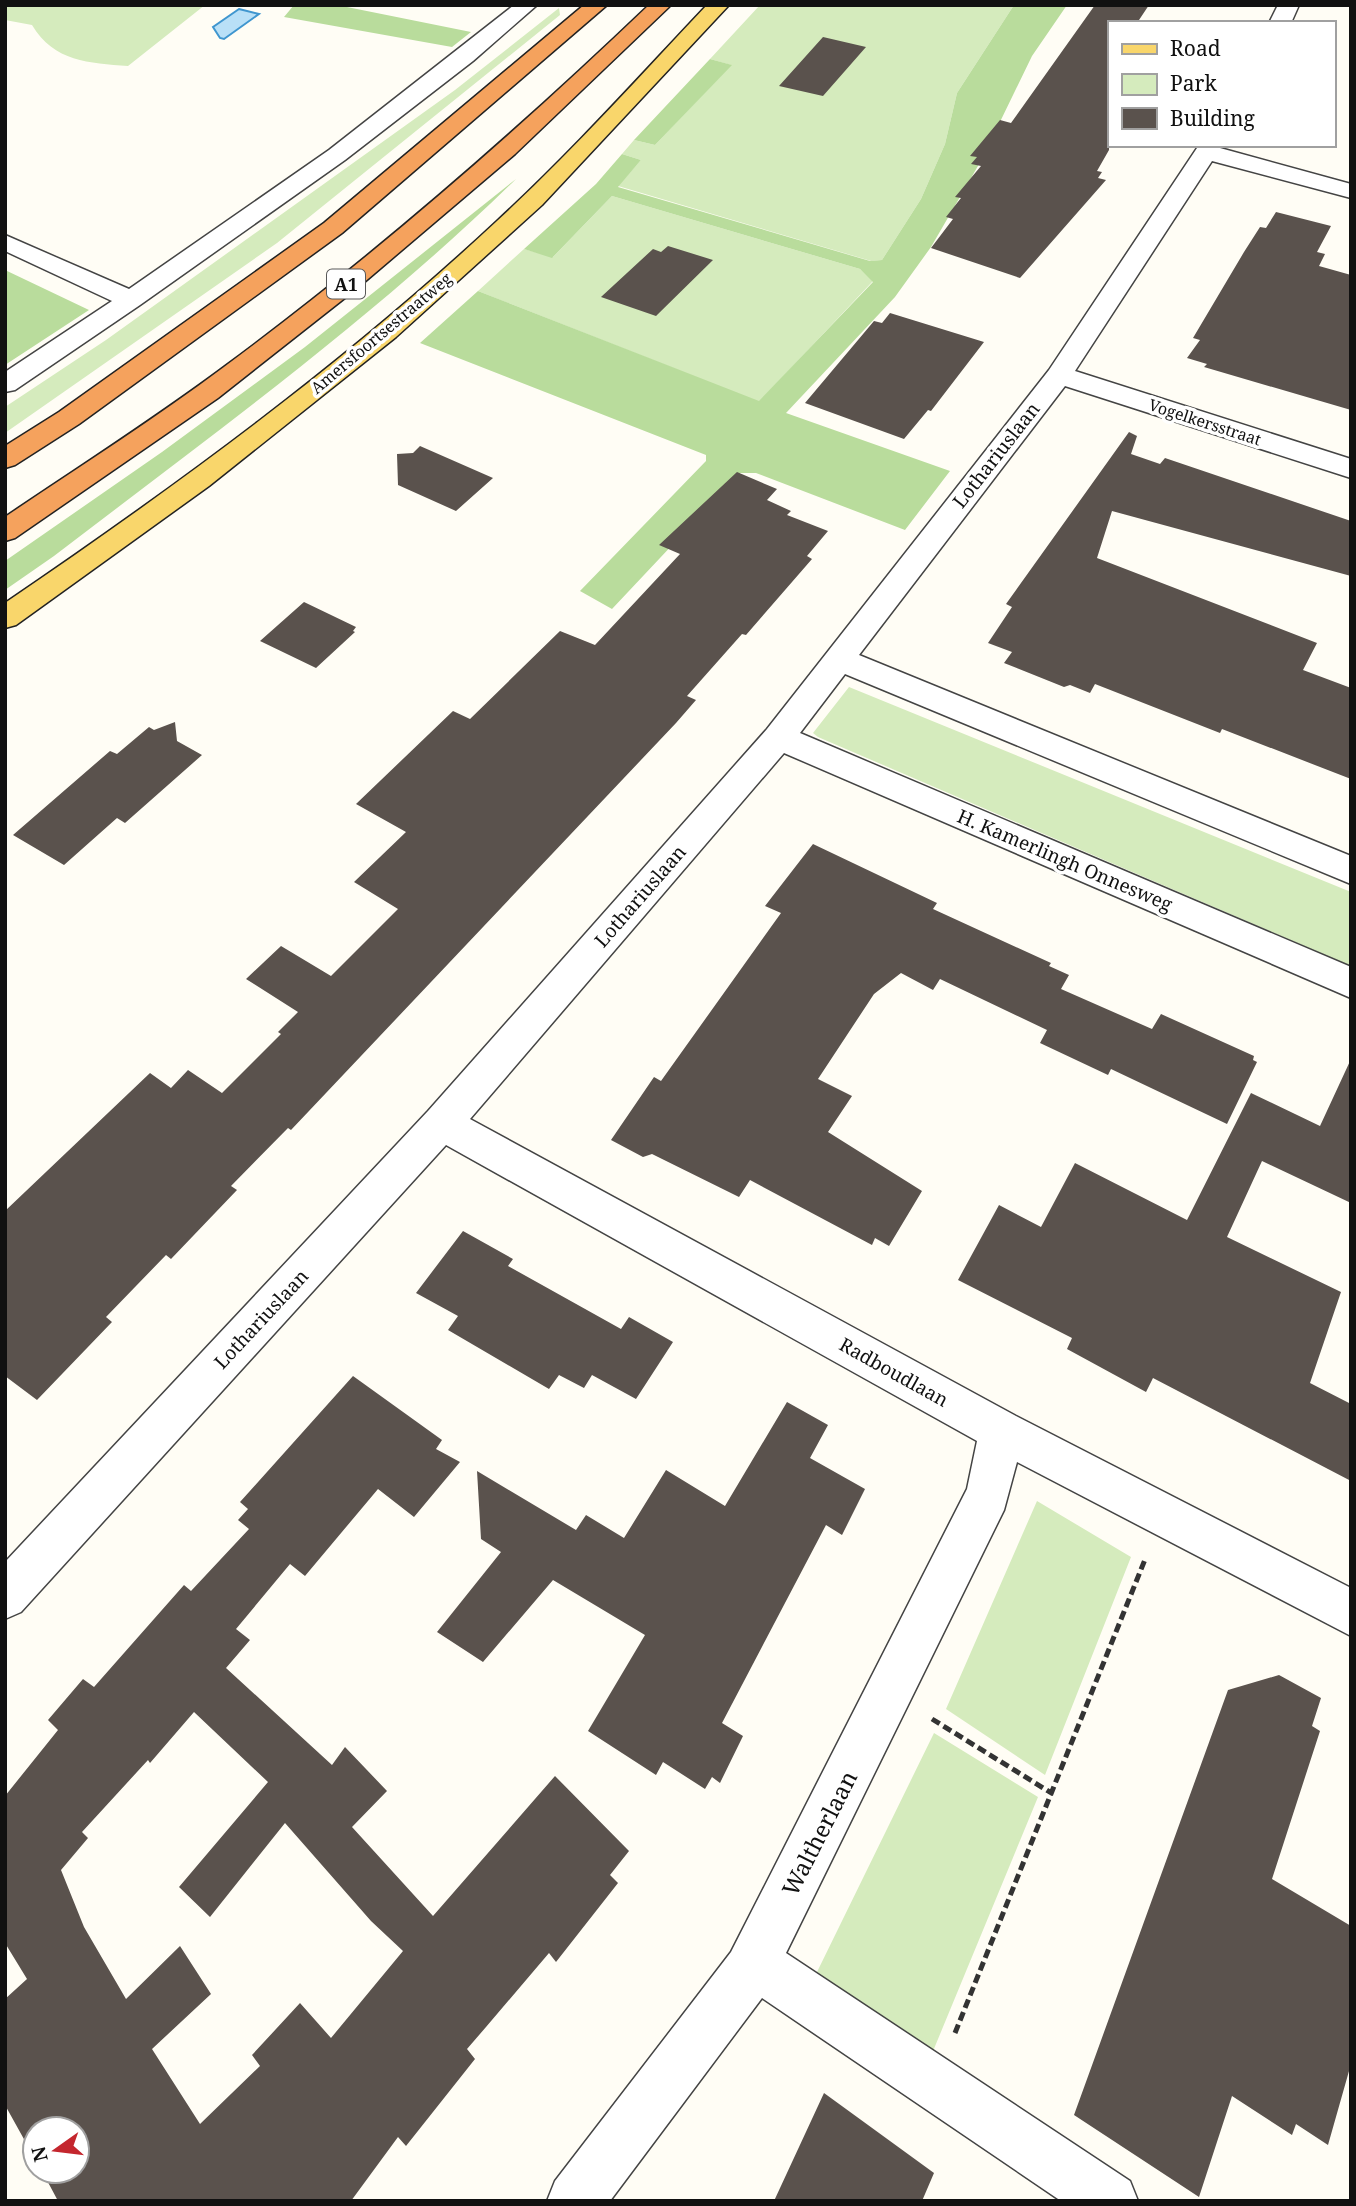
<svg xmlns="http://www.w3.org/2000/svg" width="1356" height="2206" font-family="'Noto Serif',serif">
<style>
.green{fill:#d5ebbd}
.forest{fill:#b9dc9c}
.water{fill:#b9e0f7;stroke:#3f96cf;stroke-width:2}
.building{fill:#5a524d;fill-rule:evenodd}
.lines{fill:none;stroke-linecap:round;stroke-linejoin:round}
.minor-casing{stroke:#444;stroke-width:3}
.major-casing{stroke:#222;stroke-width:3}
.highway-casing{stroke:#222;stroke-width:3}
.path{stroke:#333;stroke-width:5;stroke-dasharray:9 4.5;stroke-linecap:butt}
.minor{fill:#fff;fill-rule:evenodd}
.major{fill:#f9d66b;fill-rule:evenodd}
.highway{fill:#f5a25d;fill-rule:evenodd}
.labels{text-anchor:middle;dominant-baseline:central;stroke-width:7;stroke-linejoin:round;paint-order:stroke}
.far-street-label{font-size:16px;fill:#111;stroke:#fff}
.shield{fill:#fff;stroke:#585858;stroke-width:2}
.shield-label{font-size:18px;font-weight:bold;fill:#111}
.street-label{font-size:19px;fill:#111;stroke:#fff}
.near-street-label{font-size:23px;fill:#111;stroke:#fff}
</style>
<rect width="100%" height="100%" fill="#fffdf5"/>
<!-- green -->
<path class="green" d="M5,5H205L128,66C89,63 54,62 32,25L5,20Z
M760,5H1014L957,93L945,144L921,199L882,260L871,261L618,186L641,160L622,154L634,140L655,145L731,65L710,59Z
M559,8L560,15L277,243L5,433V407L106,340L455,90Z
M612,196L860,269L873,281L759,402L478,291L524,249L553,257Z
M849,687L1351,892V966L818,737L813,733Z
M1037,1501L1131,1557L1045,1775L946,1709Z
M934,1733L1038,1797L931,2056L882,2027L817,1972Z"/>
<!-- forest -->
<path class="forest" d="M294,5H337L471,32L452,47L284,17Z
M1014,5H1067L1032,56L982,159L931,247L895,297L786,413L950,471L905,530L756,473H740L612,609L580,591L706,461V455L420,343L478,291L759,401L873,282L860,269L612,196L552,258L524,249L596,184L622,154L641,160L618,187L870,261L882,260L921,199L945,144L957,93Z
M710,59L732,65L655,145L634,140Z
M516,179C374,318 212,435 54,556L5,590V561L162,452L305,347Z
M5,270L89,310L5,365Z"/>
<!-- water -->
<path class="water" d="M239,9L259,14L224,39L220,38L213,27Z"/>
<!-- building -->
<path class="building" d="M1095,5H1149L1137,23H1109V150L1097,171L1102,172L1098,178L1106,180L1020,278L931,248L953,219L946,217L961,198L955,197L981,166L971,164L977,157L970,156L1000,120L1011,123Z
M823,37L866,47L823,96L779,86Z
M1276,212L1331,226L1317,252L1325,254L1319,266L1351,275V410L1204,367L1207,364L1187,358L1200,340L1193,338L1244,252L1260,227L1266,228Z
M668,246L713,260L656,316L601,297L653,249L661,252Z
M890,313L984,342L931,411L928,410L904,439L805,403L874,321L882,323Z
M1129,432L1137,436L1131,454L1160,464L1165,458L1351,521V576L1112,511L1097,558L1317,643L1303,670L1351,688V779L1222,729L1220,733L1095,684L1090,693L1070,685L1064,687L1004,663L1012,652L988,643L1012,607L1006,604Z
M420,446L493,478L456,511L398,485L397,454L413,453Z
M737,472L777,489L767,500L791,511L787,515L828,531L807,556L812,559L746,635L742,634L687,696L696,700L676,723L291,1130L288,1128L231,1186L237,1190L171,1259L166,1255L106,1317L112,1322L37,1400L5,1376V1211L150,1073L171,1088L188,1070L222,1093L281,1034L278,1032L298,1012L246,979L281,946L331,976L398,909L354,882L406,832L356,804L453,711L470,719L560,631L595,645L680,554L659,545Z
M304,602L356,627L353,631L355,632L316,668L260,641Z
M175,722L177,741L202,755L125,823L117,818L64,865L13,835L110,751L117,754L149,727L154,730Z
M813,844L937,903L933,909L1051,963L1049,966L1069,975L1061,989L1152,1029L1161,1014L1254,1056L1253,1060L1257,1062L1227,1124L1111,1069L1108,1075L1040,1043L1047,1030L940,979L933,990L901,973L874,994L818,1079L852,1096L828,1132L922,1191L889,1246L875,1238L872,1245L750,1180L739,1197L652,1154L643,1157L611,1140L654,1077L661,1081L781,913L765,906Z
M1351,1059V1203L1262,1161L1227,1237L1341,1292L1310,1383L1351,1404V1481L1153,1378L1146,1392L1067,1349L1072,1338L958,1280L999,1205L1041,1227L1075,1163L1187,1220L1251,1093L1320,1126Z
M463,1231L513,1259L508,1266L621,1329L629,1317L673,1342L636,1399L592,1375L584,1388L559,1375L549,1389L448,1330L458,1316L416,1293Z
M353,1376L442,1440L436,1449L460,1462L414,1517L378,1489L305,1576L290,1564L236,1629L250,1640L226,1668L332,1765L345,1747L387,1791L352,1827L433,1916L555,1776L629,1851L610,1875L618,1883L556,1962L549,1953L486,2027L467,2049L475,2059L406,2146L398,2137L351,2201H58L42,2171H77V2129H35V2159L5,2105V1999L27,1979L5,1943V1796L58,1730L48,1720L83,1679L94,1687L184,1585L191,1591L249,1529L238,1520L248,1509L240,1502ZM194,1712L268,1782L179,1887L210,1917L285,1823L371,1921L403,1951L331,2038L300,2003L252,2055L260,2066L200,2124L152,2049L211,1994L180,1946L126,1999L84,1927L61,1870L88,1838L82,1832L148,1760L150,1763Z
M787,1402L828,1425L810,1458L865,1489L842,1535L826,1525L722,1723L743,1736L720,1783L712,1777L705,1789L663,1762L656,1775L588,1731L645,1635L553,1580L483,1662L437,1632L501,1552L481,1539L477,1471L576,1530L586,1515L624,1538L666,1470L725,1506Z
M1279,1675L1321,1698L1312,1726L1320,1731L1272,1879L1351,1926V2064L1328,2145L1296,2124L1292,2135L1232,2096L1199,2197L1074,2115L1228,1690Z
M824,2093L934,2173L922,2201H774Z"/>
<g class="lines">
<defs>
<path id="minor" d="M514,5H537L473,61L345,160L140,305L15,390L5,392V372L112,301L5,251V235L129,289L329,150Z
M1278,5H1299L1291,23H1269Z
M1199,145H1222L1220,148L1351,184V198L1212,161L1075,371L1351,459V478L1065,386L859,655L1351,856V884L845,674L800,733L1351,967V998L784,753L470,1119L1016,1416L1351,1588V1636L1017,1462L1004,1510L786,1953L1130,2181L1138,2201H1061L762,1998L610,2201H547L555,2181L731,1952L967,1489L977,1441L446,1145L21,1612L5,1619V1562L428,1111L767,729L1049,370Z"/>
<path id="major" d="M707,5H729L542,205L396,337L209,486L16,625L5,628V603C177,486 345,363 497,221C571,153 638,78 707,5Z"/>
<path id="highway" d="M584,5H607L342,233L79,424L15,465L5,468V446L59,412L324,223Z
M649,5H671L515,154L355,290L218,398L15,538L5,541V517C79,467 153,420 224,367C374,256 514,134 649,5Z"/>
</defs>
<!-- minor casing -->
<use href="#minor" class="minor-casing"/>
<!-- major casing -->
<use href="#major" class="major-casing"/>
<!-- highway casing -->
<use href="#highway" class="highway-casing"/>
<!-- path -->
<path class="path" d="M932,1719L1053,1794
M955,2033L1146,1557"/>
<!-- minor -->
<use href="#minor" class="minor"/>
<!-- major -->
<use href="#major" class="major"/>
<!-- highway -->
<use href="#highway" class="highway"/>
</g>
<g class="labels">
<!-- far-street labels -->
<g class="far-street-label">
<text transform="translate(381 333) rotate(-40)">Amersfoortsestraatweg</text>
<text transform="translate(1205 422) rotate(18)">Vogelkersstraat</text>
</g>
<!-- shield labels -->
<rect class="shield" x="327" y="269.5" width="38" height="29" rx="5"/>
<g class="shield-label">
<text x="346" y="284">A1</text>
</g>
<!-- street labels -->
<g class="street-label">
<text transform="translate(996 455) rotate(-52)">Lothariuslaan</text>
<text transform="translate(1065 860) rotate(23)">H. Kamerlingh Onnesweg</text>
<text transform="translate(640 896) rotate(-49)">Lothariuslaan</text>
<text transform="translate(261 1319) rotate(-47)">Lothariuslaan</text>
<text transform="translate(894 1372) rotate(29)">Radboudlaan</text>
</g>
<!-- near-street labels -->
<g class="near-street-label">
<text transform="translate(819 1833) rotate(-63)">Waltherlaan</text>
</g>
</g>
<!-- border -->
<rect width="1356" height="2206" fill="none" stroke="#111111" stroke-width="14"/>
<!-- legend -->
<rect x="1108" y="21" width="228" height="126" fill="#ffffff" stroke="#a0a0a0" stroke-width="2"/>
<rect x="1122" y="44" width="35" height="10" fill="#f9d66b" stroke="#a0a0a0" stroke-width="2"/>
<text x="1170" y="56" font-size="21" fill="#111111">Road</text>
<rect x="1122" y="74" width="35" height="21" fill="#d5ebbd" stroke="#a0a0a0" stroke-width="2"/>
<text x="1170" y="91" font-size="21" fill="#111111">Park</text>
<rect x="1122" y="108" width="35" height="21" fill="#5a524d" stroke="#a0a0a0" stroke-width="2"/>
<text x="1170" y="126" font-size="21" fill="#111111">Building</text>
<!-- north arrow -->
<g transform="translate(56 2150) rotate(256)"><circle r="33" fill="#ffffff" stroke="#a0a0a0" stroke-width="2"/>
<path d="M0-5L12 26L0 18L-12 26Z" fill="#c4262e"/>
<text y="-10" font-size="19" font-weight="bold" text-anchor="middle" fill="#111111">N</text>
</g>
</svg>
